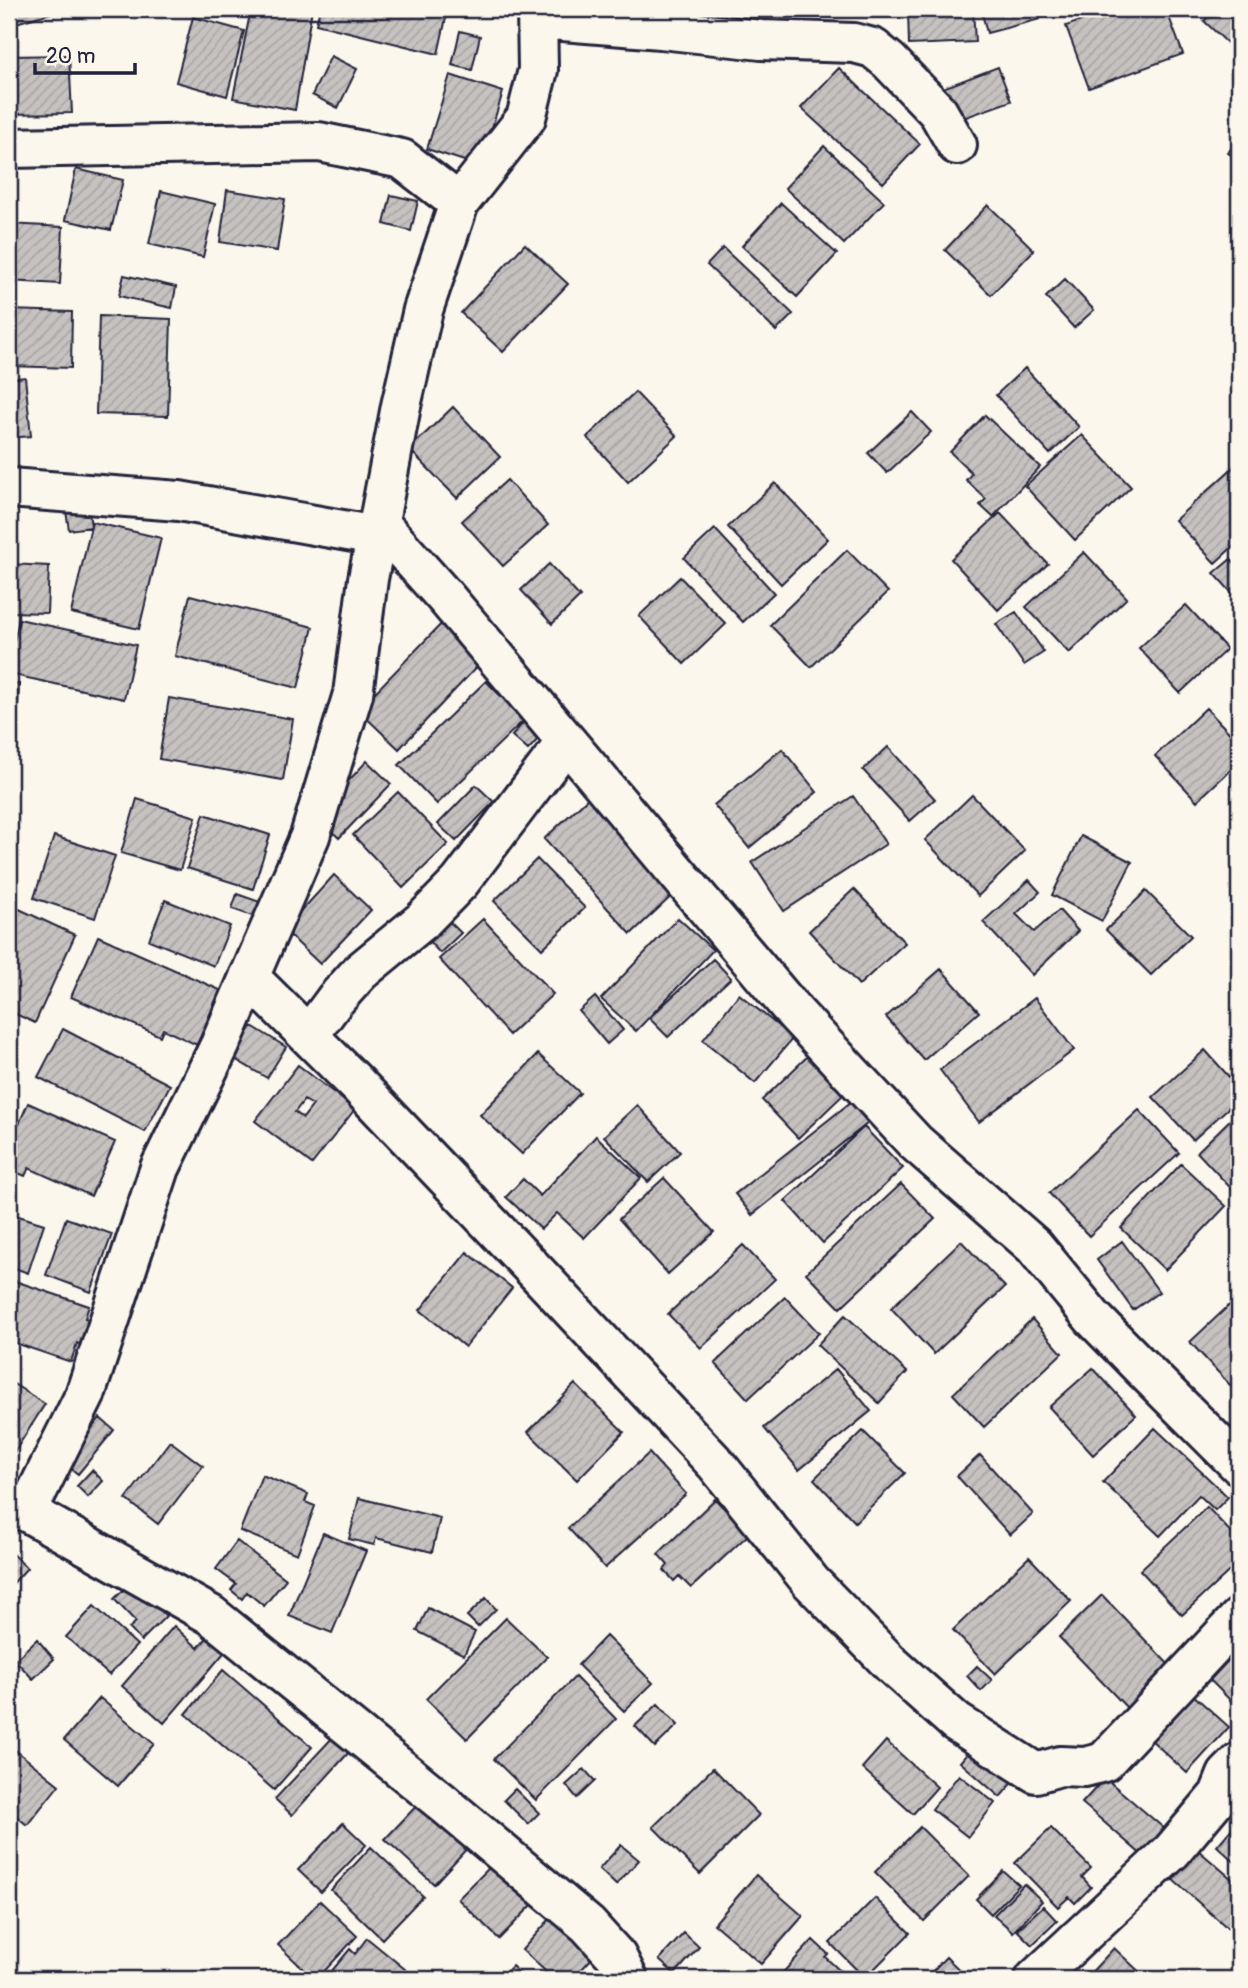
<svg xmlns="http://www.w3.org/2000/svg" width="1248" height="1988" font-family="Pangolin,sans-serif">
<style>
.building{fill:url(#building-hatch);stroke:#22223b;stroke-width:2;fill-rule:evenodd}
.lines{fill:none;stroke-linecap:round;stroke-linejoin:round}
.minor-casing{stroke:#22223b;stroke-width:44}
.minor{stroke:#fbf7ec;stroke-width:38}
</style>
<defs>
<pattern id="building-hatch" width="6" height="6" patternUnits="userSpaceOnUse" patternTransform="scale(1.75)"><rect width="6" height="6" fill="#c6c2c0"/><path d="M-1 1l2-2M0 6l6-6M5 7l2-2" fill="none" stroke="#aaa6a6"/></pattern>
</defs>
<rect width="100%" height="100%" fill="#fbf7ec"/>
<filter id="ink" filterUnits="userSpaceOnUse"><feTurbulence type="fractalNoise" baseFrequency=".0143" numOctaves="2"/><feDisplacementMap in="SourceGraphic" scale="14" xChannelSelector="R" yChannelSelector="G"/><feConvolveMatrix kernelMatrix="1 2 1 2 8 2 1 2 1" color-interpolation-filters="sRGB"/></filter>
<g filter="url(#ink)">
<!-- building -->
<path class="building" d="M9,9H65L9,25Z
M251,9H312L295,110L233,98Z
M320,9H448L438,54L316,24Z
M908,9H973L975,42L909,45Z
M981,9H1037L1040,19L987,33Z
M1115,9H1166L1183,54L1089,88L1066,26Z
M1216,9H1239V54L1204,21Z
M193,17L244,31L227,96L176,82Z
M460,31L480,36L472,70L452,65Z
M69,55L72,113L9,114V56Z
M331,56L357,69L338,108L312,95Z
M998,67L1011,101L955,121L943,88Z
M839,68L920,144L883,183L801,108Z
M450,75L503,92L480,166L427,149Z
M1239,137V160L1228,153Z
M824,146L884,202L844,244L785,188Z
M76,169L123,180L111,230L65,220Z
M227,190L285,199L277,251L220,242Z
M161,191L215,204L203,257L149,244Z
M391,195L418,201L411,231L384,224Z
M781,203L837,254L797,297L742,246Z
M988,205L1034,250L991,295L945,250Z
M9,224L63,227L60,284L9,281Z
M525,244L568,284L503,352L461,313Z
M723,248L793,314L776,331L707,265Z
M124,275L176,287L172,308L119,296Z
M1065,279L1094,310L1074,328L1046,297Z
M9,310L72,312L71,368L9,366Z
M99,316L171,319L168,416L96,414Z
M1025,368L1079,427L1050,454L996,395Z
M25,377L31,436L9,438V379Z
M635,392L677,436L628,482L587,437Z
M453,407L500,457L457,498L409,449Z
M912,412L931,432L887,473L868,453Z
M985,415L1040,467L993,517L980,505L986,499L966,480L972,473L950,452Z
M1082,435L1131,487L1075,540L1025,486Z
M1237,464L1239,466V541L1215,563L1175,520Z
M507,480L548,525L503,566L462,521Z
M775,483L828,539L781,584L728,527Z
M87,496L91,527L69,530L64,498Z
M1000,513L1048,564L998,610L951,559Z
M92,522L161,538L139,629L71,613Z
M715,529L774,593L743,622L684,558Z
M847,550L888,592L811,667L770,625Z
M1084,552L1127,598L1069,653L1026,607Z
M1231,559L1239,568V601L1214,573Z
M9,564L49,566L47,613L9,612Z
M549,564L580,597L552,624L521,590Z
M680,577L726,624L684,664L639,616Z
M190,595L313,627L298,688L175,656Z
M1186,605L1227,649L1180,693L1139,648Z
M1016,612L1044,652L1024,665L996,624Z
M448,617L488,655L399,749L358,710Z
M19,619L136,645L124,699L9,674V665Z
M486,681L524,720L437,804L399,765Z
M9,683L19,684L18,705H9Z
M169,698L293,719L283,780L159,759Z
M1206,708L1239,743V762L1197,801L1155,756Z
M531,713L548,728L528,750L512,736Z
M888,747L935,799L910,821L863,770Z
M782,749L817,792L749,848L714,805Z
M367,761L391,784L339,838L316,816Z
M476,785L494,802L456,841L438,824Z
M398,792L448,844L403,888L353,835Z
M972,795L1025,851L978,896L925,840Z
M590,796L677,891L631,934L544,839Z
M853,796L886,844L784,911L752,862Z
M137,799L196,817L180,870L121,853Z
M204,814L270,835L253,889L187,868Z
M54,836L115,856L95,918L34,898Z
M1081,836L1132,862L1102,921L1052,895Z
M537,859L585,908L542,949L494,901Z
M334,875L371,910L320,964L284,930Z
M1029,880L1040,892L1016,914L1034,932L1059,910L1078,931L1032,975L983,922Z
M854,889L905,943L859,985L809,931Z
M1146,891L1191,936L1151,975L1106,930Z
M237,894L260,902L255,917L232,909Z
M165,900L230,926L214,966L149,940Z
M17,908L75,935L35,1023L9,1011V927Z
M443,915L461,933L440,953L422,934Z
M678,918L713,950L636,1031L601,999Z
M483,919L553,994L509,1035L439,959Z
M98,936L220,990L197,1045L163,1029L160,1036L71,997Z
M713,959L731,978L668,1037L649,1018Z
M941,969L979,1012L924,1060L886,1017Z
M739,994L793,1038L755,1083L703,1040Z
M595,997L623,1030L607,1044L579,1011Z
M1035,998L1074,1050L979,1122L940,1070Z
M252,1026L286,1047L267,1078L233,1058Z
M63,1029L170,1085L145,1132L38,1077Z
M1205,1050L1239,1088V1098L1193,1140L1153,1097Z
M811,1053L847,1091L798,1138L762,1100Z
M538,1054L580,1093L522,1154L480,1115Z
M298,1065L355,1109L312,1164L255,1121ZM304,1100L313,1105L303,1118L295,1112Z
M851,1102L868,1123L752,1215L735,1194Z
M28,1103L115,1142L91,1196L29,1168L25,1176L9,1169V1147Z
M637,1105L680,1152L648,1182L604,1136Z
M1139,1110L1179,1153L1089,1236L1049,1193Z
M1237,1113L1239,1115V1197L1197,1152Z
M864,1127L903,1168L823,1243L785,1201Z
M596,1136L641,1178L584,1238L557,1213L541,1229L506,1197L523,1179L540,1196Z
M1181,1164L1226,1206L1165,1270L1121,1228Z
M664,1178L714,1232L668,1274L619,1219Z
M901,1184L935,1219L840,1308L806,1273Z
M9,1213L44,1224L28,1273L9,1266Z
M66,1218L112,1234L91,1292L46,1275Z
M961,1241L1005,1287L934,1354L891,1308Z
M1122,1241L1159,1292L1133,1310L1097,1260Z
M743,1245L775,1279L701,1348L668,1314Z
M467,1252L512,1288L465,1347L420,1310Z
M9,1279L89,1306L85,1318L100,1323L92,1349L77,1343L71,1362L9,1341Z
M1239,1296V1378L1231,1386L1190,1342Z
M785,1297L819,1333L748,1399L715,1363Z
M845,1315L907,1372L879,1403L817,1345Z
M1032,1319L1062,1353L984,1427L953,1394Z
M1093,1368L1136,1415L1093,1455L1049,1407Z
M836,1369L871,1411L799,1470L764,1428Z
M9,1381L45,1404L13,1454L9,1451Z
M575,1384L624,1432L577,1480L528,1432Z
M100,1418L114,1430L78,1474L64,1463Z
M1155,1428L1228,1497L1215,1510L1199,1495L1160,1536L1103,1482Z
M863,1431L905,1473L855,1522L814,1479Z
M170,1441L203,1466L158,1524L126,1499Z
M649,1453L686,1494L605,1568L568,1528Z
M980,1455L1033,1514L1010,1535L957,1476Z
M92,1470L103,1481L88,1497L77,1486Z
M262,1475L308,1494L305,1502L315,1506L297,1554L240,1531Z
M359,1498L440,1518L432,1552L376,1538L374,1545L349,1539Z
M715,1499L749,1534L691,1588L679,1576L674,1581L664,1570L668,1565L658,1554Z
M1207,1507L1239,1541V1562L1182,1615L1140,1570Z
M323,1533L366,1551L332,1633L289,1616Z
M237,1541L286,1579L264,1606L247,1592L242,1599L231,1590L236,1584L216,1569Z
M9,1551L27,1568L9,1588Z
M1029,1557L1071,1601L995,1674L953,1630Z
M133,1581L166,1616L141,1641L129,1628L136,1622L114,1599Z
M1102,1595L1172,1668L1129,1710L1059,1637Z
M486,1598L496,1609L478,1627L467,1616Z
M94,1606L137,1645L109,1675L66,1637Z
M428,1608L475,1632L464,1655L417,1631Z
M506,1618L547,1657L467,1739L426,1699Z
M174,1626L198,1648L212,1632L229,1647L164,1723L122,1686Z
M606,1636L653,1683L624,1711L578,1665Z
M37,1639L54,1659L33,1679L15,1660Z
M1239,1649V1709L1210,1680Z
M977,1666L992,1680L981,1691L967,1676Z
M223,1670L312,1747L274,1790L186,1714Z
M575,1677L616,1719L536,1800L494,1759Z
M1191,1693L1229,1727L1187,1773L1149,1738Z
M100,1698L154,1744L118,1786L64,1740Z
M658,1704L678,1725L655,1747L635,1726Z
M336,1734L352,1749L292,1815L275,1799Z
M970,1736L1017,1778L1000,1797L960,1762L967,1754L960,1748Z
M886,1741L937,1787L913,1814L862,1768Z
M9,1745L59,1785L27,1825L9,1810Z
M713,1768L759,1815L700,1874L653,1827Z
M584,1769L595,1781L577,1798L566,1785Z
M959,1775L995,1803L968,1837L932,1809Z
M1105,1778L1166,1830L1143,1856L1082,1803Z
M515,1789L539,1813L528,1824L504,1800Z
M423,1799L471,1844L434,1884L385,1839Z
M1239,1820V1866L1217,1846Z
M343,1823L366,1845L321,1892L298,1870Z
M920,1827L969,1876L924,1921L875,1872Z
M1051,1828L1091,1868L1082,1877L1091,1887L1075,1903L1069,1897L1058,1907L1015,1863Z
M621,1845L639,1860L616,1885L599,1869Z
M371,1847L423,1896L382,1939L331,1890Z
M1198,1850L1239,1885V1938L1173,1880Z
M493,1864L534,1903L499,1939L458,1899Z
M1003,1871L1019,1885L991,1914L976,1899Z
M756,1875L803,1916L761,1964L714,1924Z
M1024,1884L1042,1901L1013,1932L994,1915Z
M875,1898L910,1933L865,1978L830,1943Z
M320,1901L357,1936L317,1979H314L278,1945Z
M1043,1906L1057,1921L1032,1945L1017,1930Z
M559,1909L602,1947L573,1979H554L522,1950Z
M684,1933L699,1947L675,1974L659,1960Z
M367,1938L417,1979H325L350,1949L355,1954Z
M813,1940L828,1954L825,1957L849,1979H777Z
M1114,1948L1147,1979H1085Z
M946,1957L968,1978L967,1979L926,1978Z
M512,1966L526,1979H500Z"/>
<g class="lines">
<defs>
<path id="minor" d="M538,19L661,29L761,40L854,43L873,48L889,61L938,112L957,145
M9,148L319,142L402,159L459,203
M9,488L179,501L376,536
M379,523L446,598L795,1013L915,1142L1034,1246L1093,1318L1141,1367L1239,1465
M249,977L356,1083L540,1276L716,1464L811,1582L892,1665L956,1722L1036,1773L1060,1766L1085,1767L1104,1762L1239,1618
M309,1035L335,1000L360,972L422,921L460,882L566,742
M9,1506L27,1512L211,1615L442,1802L588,1925L617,1957L628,1979
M27,1512L85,1395L160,1168L220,1045L310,836L353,694L368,579L401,406L423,310L459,203L526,118L538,70L537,9
M1035,1979L1172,1851L1219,1795L1227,1775L1239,1763"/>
</defs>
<!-- minor casing -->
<use href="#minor" class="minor-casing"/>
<!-- minor -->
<use href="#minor" class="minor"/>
</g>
</g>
<!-- margin -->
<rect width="1248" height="1988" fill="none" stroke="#fbf7ec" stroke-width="35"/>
<rect x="18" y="18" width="1213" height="1953" fill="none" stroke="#22223b" stroke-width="2.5" filter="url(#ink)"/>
<!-- scale -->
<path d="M35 63v10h100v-10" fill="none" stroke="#22223b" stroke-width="3.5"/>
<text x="46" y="63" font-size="21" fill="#22223b" stroke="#fbf7ec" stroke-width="5" paint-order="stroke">20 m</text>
</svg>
